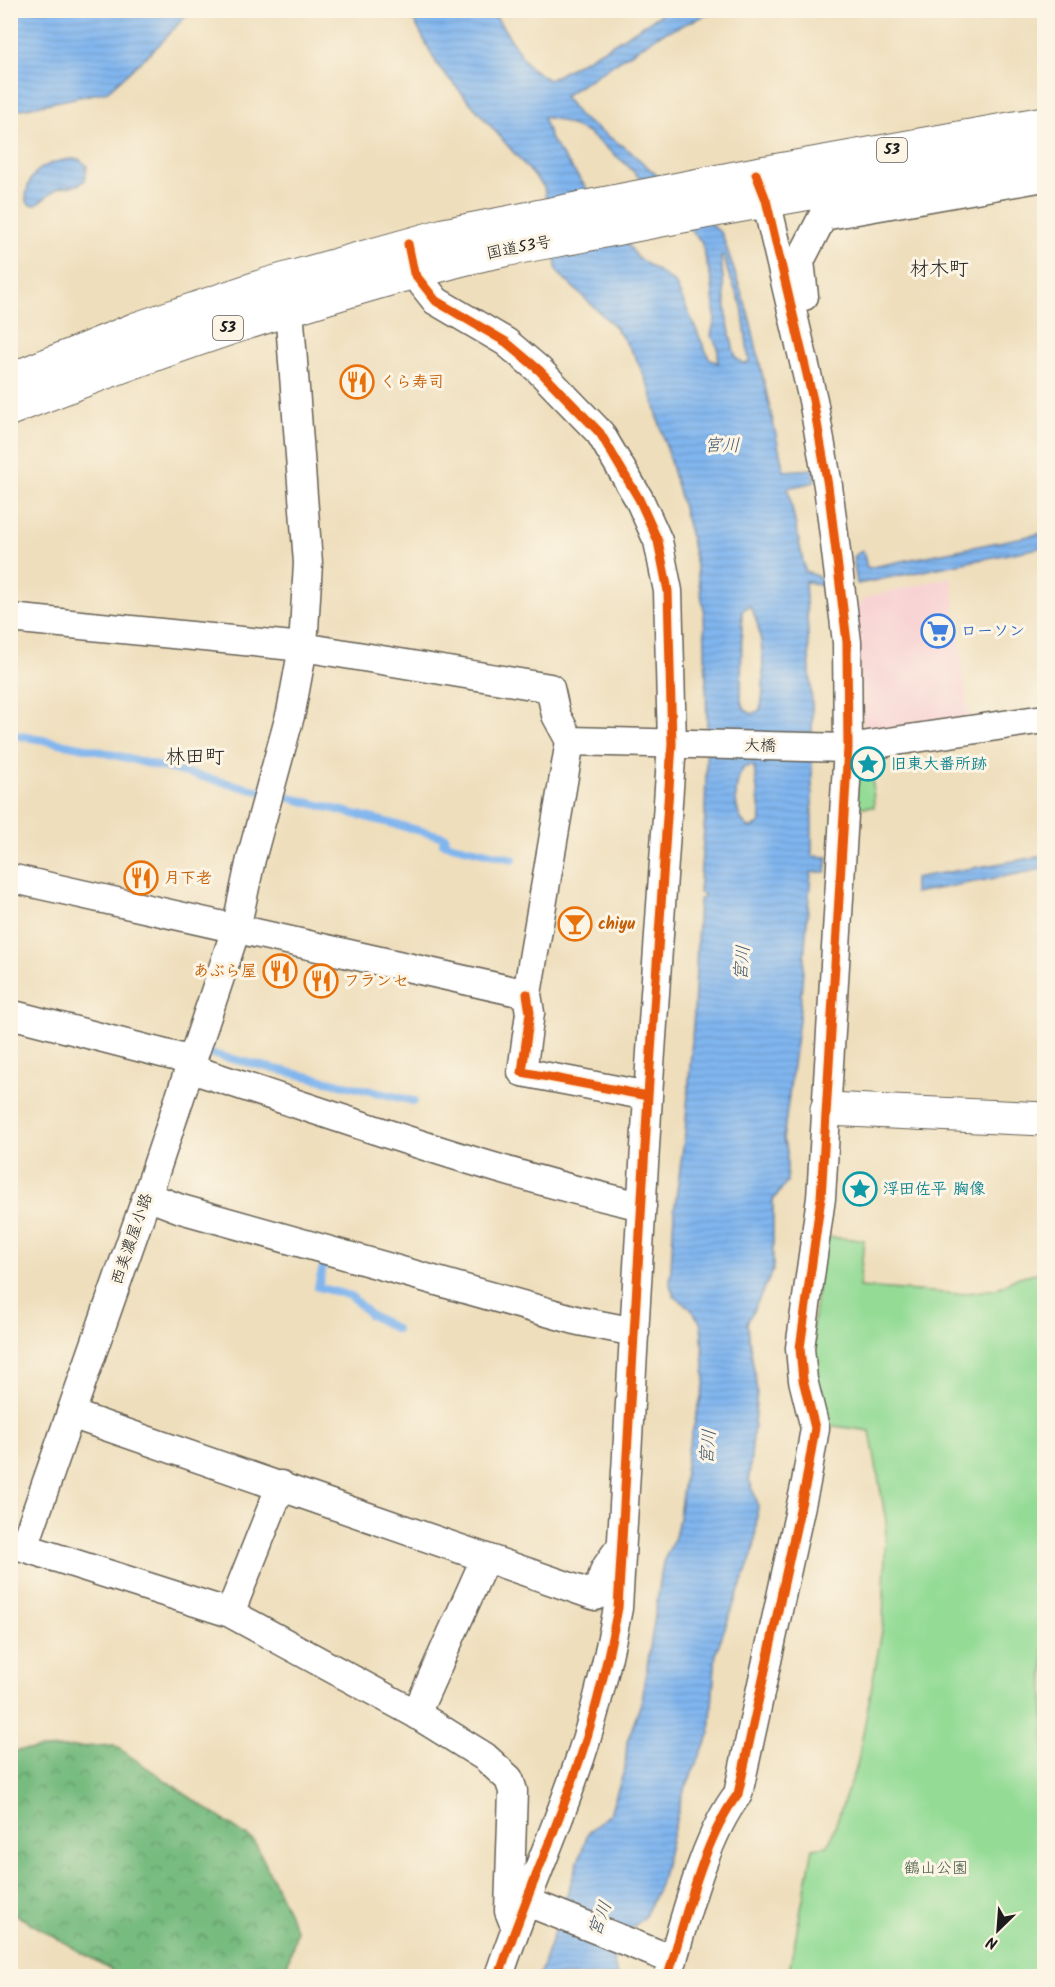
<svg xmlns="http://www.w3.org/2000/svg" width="1055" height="1987" font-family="Kalam,'Klee One',sans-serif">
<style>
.built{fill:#f7cfd1}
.forest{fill:url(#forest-crowns);stroke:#4a6c4e;stroke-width:1.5}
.green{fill:#94db96;stroke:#587c59;stroke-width:1.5}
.water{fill:url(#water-rules);stroke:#4e6885;stroke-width:1.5;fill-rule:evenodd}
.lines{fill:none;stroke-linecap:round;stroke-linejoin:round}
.stream{stroke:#80b5ee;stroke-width:8}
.street-casing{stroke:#666054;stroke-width:31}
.secondary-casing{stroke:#666054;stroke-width:35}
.highway-casing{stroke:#666054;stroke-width:35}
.street{stroke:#fff;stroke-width:28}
.secondary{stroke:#fff;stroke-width:33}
.highway{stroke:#fff;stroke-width:33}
.cycleway-casing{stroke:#fcf5e5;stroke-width:13}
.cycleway{stroke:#e8590c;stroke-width:9}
.labels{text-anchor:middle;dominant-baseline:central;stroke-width:6;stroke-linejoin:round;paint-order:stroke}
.shield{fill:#fcf5e5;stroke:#5f5d58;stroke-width:1.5}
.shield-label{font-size:15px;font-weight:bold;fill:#1c1c1c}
.street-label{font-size:16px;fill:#1c1c1c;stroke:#fcf5e5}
.food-label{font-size:16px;font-weight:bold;fill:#c56008;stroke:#fcf5e5;text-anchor:start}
.shop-label{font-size:16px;font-weight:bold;fill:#366cbe;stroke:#fcf5e5;text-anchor:start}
.culture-label{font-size:16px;font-weight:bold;fill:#0d838f;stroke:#fcf5e5;text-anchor:start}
.park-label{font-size:16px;fill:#405541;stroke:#fcf5e5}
.water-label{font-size:18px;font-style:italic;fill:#445970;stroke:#fcf5e5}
.quarter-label{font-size:20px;fill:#1c1c1c;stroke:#fcf5e5}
</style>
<defs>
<pattern id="forest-crowns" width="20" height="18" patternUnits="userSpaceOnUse" patternTransform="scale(1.5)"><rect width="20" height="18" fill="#77bb7f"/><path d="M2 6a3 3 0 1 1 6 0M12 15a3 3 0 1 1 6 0" fill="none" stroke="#619767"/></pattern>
<pattern id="water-rules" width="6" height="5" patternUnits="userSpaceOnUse" patternTransform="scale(1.5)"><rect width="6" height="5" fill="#80b5ee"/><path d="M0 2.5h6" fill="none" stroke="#6e9bcc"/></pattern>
</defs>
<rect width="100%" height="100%" fill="#fcf5e5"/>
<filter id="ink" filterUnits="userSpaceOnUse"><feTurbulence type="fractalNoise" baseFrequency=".0167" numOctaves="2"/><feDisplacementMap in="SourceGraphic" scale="12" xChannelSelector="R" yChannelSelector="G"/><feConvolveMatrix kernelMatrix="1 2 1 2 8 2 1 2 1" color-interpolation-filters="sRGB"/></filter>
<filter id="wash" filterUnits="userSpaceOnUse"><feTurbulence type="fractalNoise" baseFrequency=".008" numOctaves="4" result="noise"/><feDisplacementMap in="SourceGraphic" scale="24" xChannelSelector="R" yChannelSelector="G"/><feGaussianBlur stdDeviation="1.35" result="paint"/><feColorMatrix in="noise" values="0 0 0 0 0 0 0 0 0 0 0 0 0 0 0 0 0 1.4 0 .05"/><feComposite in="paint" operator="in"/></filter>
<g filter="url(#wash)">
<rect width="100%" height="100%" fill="#eedebc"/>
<!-- built -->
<path class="built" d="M951,577L969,718L864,734L856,609L867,597Z"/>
<!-- forest -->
<path class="forest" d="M114,1745L255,1842L297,1931L284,1976H111L112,1970L11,1912V1751Z"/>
<!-- green -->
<path class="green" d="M872,764L874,807H855L858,768Z
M824,1237L864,1240L859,1287L960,1294L996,1289L1019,1277L1044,1271V1976H788L813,1848L828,1846L858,1761L883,1625L886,1521L870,1431L827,1425L810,1348Z"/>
<!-- water -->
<path class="water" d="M11,10H190V11L161,43L108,91L11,111Z
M409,11H492L529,67L549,80L610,46L666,11H716L659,35L564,96L580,117L630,151L722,234L749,315L784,471L814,469L815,482L788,488L805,571L828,581L826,587L805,581L812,706V856L828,857L826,872H811L799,1020L783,1140L787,1150V1182L773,1200V1271L747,1323L757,1391L749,1479L758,1504L754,1550L716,1652L710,1733L682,1796L660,1885L644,1918L623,1935L614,1963L617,1976H539L588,1833L610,1813L625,1768L627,1742L642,1700L663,1562L675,1537L678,1524L688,1449L705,1381L701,1323L690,1308L674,1296L670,1285L674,1212L685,1133L694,1012L699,899H703L704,894L699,893L705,817L707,722L704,610L690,533L650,389L635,356L615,327L557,272L544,187L438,66ZM543,117L559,120L588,133L626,164L701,241L712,283L715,319L711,335L718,348V363L709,358L675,283L637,257L551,140ZM724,255L728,273L742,306L749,361L744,364L736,358C726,325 724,290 721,256ZM749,606C764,623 766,688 760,710L752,714L745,710L741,701L742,611ZM754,766L761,820L758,825L750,828C732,817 733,784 744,767Z
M70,159H79L87,166L85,180L78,185L58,188L36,205H30L26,200C27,172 43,163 70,159Z
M1044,533V547L857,584L853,557L863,550L867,568Z
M1044,856V869L914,893V878Z"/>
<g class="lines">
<!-- stream -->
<path class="stream" d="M10,734L86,748L259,791
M279,795L445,837L443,843L513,859
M202,1052L414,1101
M326,1255L318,1287L351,1296L369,1314L396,1329"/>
</g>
</g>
<g filter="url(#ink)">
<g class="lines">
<defs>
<path id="street" d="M410,252L414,273L436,301L506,342L539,370L600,433L639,499L658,541L668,591L672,744L648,1096L618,1608C607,1665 594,1721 574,1776C551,1843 521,1908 499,1976
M804,296L800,261L823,216L1044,177
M10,618L303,647L550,688L556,715L570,741L527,994L530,1013L522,1072L648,1096
M570,741L848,748L1044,719
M10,878L527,994
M10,1014L181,1058L191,1069C340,1117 489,1172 642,1206
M147,1196L181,1209L579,1321L635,1332
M71,1414L596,1596L605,1569L616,1553
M10,1543L230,1613L416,1714L485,1757L509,1779L513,1791L509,1911L513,1921
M24,1547L147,1196L236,929L251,859L291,712L303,647L308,563L289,308
M230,1613L281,1485
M416,1714L485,1559
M525,1901L673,1960
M668,1976C684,1923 704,1837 738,1794L806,1482L815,1428L803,1380L800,1348L821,1198L848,748L847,642L828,486L813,400L766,200L759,181"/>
<path id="secondary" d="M827,1109L1044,1119"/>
<path id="highway" d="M10,380L136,329L269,284L444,235L756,174L1044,123
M10,409C154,352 299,302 448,263C494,250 543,243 590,234C741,203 893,180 1044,152"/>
</defs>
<!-- street casing -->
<use href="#street" class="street-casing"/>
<!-- secondary casing -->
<use href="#secondary" class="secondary-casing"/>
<!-- highway casing -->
<use href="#highway" class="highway-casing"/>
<!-- street -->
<use href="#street" class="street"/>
<!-- secondary -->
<use href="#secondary" class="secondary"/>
<!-- highway -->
<use href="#highway" class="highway"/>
<defs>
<path id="cycleway" d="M408,244L414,273L436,301L506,342L539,370L600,433L639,499L658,541L668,591L672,744L648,1096L618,1608C607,1665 594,1721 574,1776C551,1843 521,1908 499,1976
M527,994L530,1013L522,1072L648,1096
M668,1976C684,1923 704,1837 738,1794L806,1482L815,1428L803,1380L800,1348L821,1198L848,748L847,642L828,486L813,400L766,200L756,174"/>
</defs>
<!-- cycleway casing -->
<use href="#cycleway" class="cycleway-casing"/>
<!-- cycleway -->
<use href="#cycleway" class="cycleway"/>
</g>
</g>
<!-- icons -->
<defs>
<symbol id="restaurant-ring" viewBox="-11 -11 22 22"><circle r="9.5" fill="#fcf5e5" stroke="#e8710a" stroke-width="1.5"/><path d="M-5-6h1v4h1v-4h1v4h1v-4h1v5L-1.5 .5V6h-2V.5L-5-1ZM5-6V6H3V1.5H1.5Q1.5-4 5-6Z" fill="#e8710a"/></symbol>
<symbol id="supermarket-ring" viewBox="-11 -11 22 22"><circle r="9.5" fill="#fcf5e5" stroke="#3f7fe0" stroke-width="1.5"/><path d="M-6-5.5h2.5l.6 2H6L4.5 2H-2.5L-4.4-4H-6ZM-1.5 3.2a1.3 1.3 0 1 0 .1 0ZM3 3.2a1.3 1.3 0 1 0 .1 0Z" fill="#3f7fe0"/></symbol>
<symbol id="sight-ring" viewBox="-11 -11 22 22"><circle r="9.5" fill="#fcf5e5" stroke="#0f9aa8" stroke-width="1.5"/><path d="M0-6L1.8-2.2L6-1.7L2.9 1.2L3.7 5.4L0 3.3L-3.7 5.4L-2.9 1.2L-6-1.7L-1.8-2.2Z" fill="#0f9aa8"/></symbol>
<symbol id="bar-ring" viewBox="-11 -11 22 22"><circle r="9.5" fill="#fcf5e5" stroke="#e8710a" stroke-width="1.5"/><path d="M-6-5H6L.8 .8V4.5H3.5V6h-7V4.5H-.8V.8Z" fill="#e8710a"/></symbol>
</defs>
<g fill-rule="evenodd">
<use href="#restaurant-ring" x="338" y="363" width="38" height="38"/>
<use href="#supermarket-ring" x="919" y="612" width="38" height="38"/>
<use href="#sight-ring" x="849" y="745" width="38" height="38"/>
<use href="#restaurant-ring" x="122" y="859" width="38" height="38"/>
<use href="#bar-ring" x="556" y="905" width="38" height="38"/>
<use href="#restaurant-ring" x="261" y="952" width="38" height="38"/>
<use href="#restaurant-ring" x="302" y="962" width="38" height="38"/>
<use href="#sight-ring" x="841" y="1170" width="38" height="38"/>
</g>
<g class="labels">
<!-- shield labels -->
<g class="shield">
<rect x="877" y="138" width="30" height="24" rx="4.5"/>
<rect x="213" y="316" width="30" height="24" rx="4.5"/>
</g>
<g class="shield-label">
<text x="892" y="150">53</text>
<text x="228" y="328">53</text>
</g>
<!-- street labels -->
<g class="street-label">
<text transform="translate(519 248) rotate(-11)">国道53号</text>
<text transform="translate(760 746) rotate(1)">大橋</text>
<text transform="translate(132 1239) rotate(-71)">西美濃屋小路</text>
</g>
<!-- food labels -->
<g class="food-label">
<text x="380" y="382">くら寿司</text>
<text x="164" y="878">月下老</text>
<text x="598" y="924">chiyu</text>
<text x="257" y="971" text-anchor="end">あぶら屋</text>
<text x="344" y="981">フランセ</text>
</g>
<!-- shop labels -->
<g class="shop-label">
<text x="961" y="631">ローソン</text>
</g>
<!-- culture labels -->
<g class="culture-label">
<text x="891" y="764">旧東大番所跡</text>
<text x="883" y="1189">浮田佐平 胸像</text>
</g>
<!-- park labels -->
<g class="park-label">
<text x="936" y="1868">鶴山公園</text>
</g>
<!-- water labels -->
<g class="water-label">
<text x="722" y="446">宮川</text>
<text transform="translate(743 963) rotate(-85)">宮川</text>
<text transform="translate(709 1447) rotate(-85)">宮川</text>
<text transform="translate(601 1919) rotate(-69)">宮川</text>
</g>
<!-- quarter labels -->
<g class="quarter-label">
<text x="939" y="270">材木町</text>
<text x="195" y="758">林田町</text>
</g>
</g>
<!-- margin -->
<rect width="1055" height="1987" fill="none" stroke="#fcf5e5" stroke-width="36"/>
<!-- north arrow -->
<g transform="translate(998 1930) rotate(205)" stroke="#fcf5e5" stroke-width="4.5" paint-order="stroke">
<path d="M0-4.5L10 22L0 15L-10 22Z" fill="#1c1c1c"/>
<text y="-9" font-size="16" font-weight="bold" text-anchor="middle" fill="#1c1c1c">N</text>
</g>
</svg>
